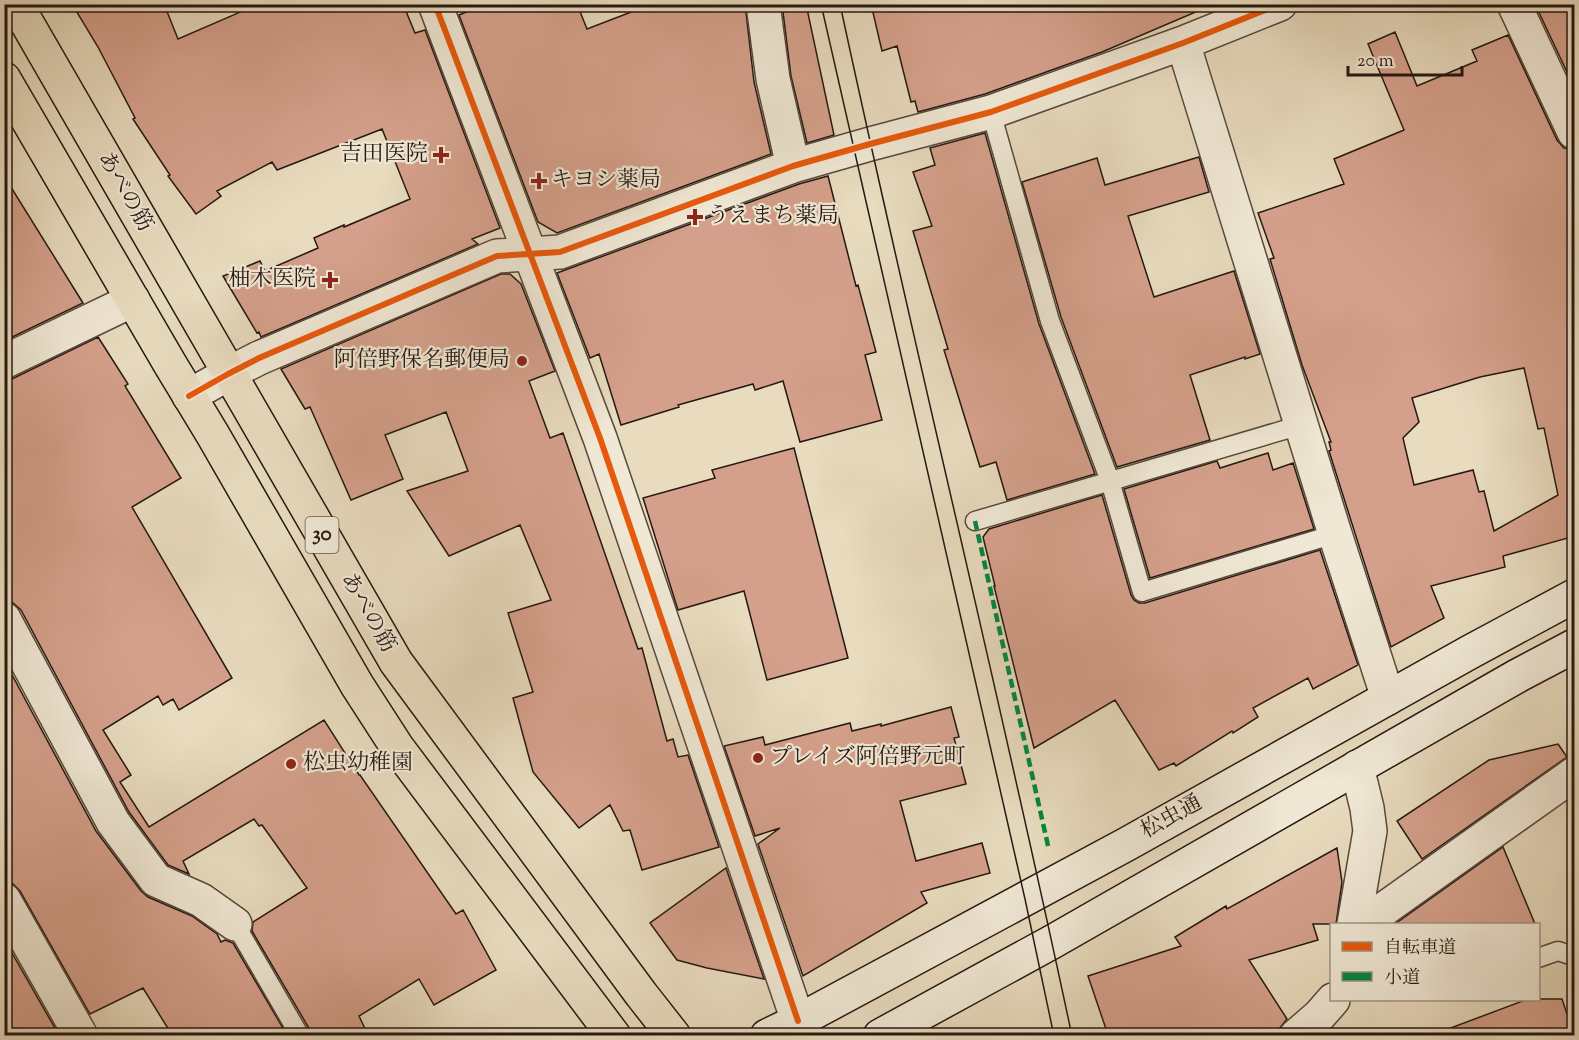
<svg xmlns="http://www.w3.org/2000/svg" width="1579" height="1040" font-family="'Sorts Mill Goudy','Noto Serif JP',serif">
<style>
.building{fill:#d5a08b;stroke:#251812;stroke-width:1.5;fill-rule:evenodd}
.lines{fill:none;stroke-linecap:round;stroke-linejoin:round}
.lane-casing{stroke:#56493d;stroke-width:21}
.street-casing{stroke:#56493d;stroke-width:36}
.secondary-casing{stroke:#251812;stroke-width:36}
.primary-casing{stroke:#251812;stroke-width:36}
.path{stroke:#251812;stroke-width:4;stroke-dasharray:4.5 3;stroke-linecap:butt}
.lane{stroke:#f0e8d5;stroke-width:18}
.street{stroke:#f0e8d5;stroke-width:33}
.secondary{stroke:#f0e8d5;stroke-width:33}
.primary{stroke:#e8dbbe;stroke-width:33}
.tram{stroke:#251812;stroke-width:1.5}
.quiet{stroke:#00873e;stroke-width:4.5;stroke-dasharray:9 4.5;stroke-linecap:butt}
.cycleway-casing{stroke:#f0e8d5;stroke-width:10}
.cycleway{stroke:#e8590c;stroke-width:6}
.poi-dot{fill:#8f2418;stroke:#f0e8d5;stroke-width:2}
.labels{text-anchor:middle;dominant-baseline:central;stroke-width:4.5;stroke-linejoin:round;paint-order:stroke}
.shield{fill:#f0e8d5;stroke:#62564c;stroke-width:1.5}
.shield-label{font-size:21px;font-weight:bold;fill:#251812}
.poi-label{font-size:22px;fill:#251812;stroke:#f0e8d5;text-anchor:start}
.street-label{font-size:22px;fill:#251812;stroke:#f0e8d5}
</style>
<rect width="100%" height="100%" fill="#e8dbbe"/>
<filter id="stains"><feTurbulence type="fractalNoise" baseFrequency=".00333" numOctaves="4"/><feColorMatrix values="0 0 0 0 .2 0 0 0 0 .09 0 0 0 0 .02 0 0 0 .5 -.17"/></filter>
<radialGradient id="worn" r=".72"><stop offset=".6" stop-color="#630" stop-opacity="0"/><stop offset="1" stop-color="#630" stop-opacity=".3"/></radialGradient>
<!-- building -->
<path class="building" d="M72,4H164L178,39L259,4H403L415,33L425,30L500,228L472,239L478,244L261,337L259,332L257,333L223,276L260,261L265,271L318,248L314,238L344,225V227L410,199L382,129L277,170L272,162L217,191L221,196L196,214L168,176L170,175L133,119L135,118L98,47Z
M486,4H577L587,29L652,4H745L754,82L771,154L557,233L538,222L459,15Z
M782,4H806L834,135L807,143L791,76Z
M871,4H1212V5L1102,52L985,94L918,112L915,101L911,102L897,46L882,51Z
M1535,4H1575V89Z
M1395,32L1417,86L1477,61L1472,50L1508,35L1557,140L1564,148L1575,150V536L1503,556L1505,567L1431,586L1444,618L1391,647L1329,451L1331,450L1329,442H1331L1302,365L1270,259L1274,258L1258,213L1344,184L1334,159L1404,130L1368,44ZM1524,368L1538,429L1544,428L1558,495L1494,531L1484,491L1479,492L1473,470L1414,485L1403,438L1419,422L1412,398L1480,377Z
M985,133L1039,324L1095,474L1007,500L996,462L980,467L944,350L948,349L913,231L932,226L913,172L935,165L930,148Z
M1199,157L1209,192L1128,216L1154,297L1234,271L1260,354L1245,359V357L1190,375L1210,440L1117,467L1061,317L1022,182L1097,158L1105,185Z
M4,176L83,303L4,341Z
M828,176L856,286L858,285L876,352L865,355L882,420L800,442L783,381L755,390L753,384L678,405L679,407L621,425L599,354L590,358L557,273L799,184Z
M501,274H510L521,284L555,371L529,381L550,438L563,433L638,649L642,648L667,741L673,739L678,757L688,755L719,847L642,870L630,830L623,831L610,805L579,828L533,772L513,698L533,692L508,613L551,600L520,525L449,556L407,491L468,471L446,412L385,435L403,479L351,500L310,407L305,409L281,369Z
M98,337L128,384L125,386L181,478L132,507L232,678L179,710L173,699L163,705L158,696L103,730L131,775L120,782L149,827L324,720L359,775H360L456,914L463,910L496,970L434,1005L419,979L359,1016L368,1035H311L310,1030L252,931L253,922L307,888L262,825L259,826L254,819L183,861L189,874L168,865L129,812L21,610L13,603L4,600V380L12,379Z
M794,448L848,658L767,680L744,591L678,610L643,498L715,478L712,470Z
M1268,453L1273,470L1293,463L1314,529L1150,578L1124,489L1217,461L1220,468Z
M1102,495L1131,595L1134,600L1139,603H1145L1320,550L1358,665L1313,689L1308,678L1253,708L1258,717L1233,733L1232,731L1176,766L1174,763L1159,770L1115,700L1034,748L994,586H995L983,537L989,529Z
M4,660L96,831L141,891L148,897L192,916L217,934L221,942L225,940L233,943L287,1035H172L143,988L90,1014L20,891L13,884L4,881Z
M951,707L959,737L954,738L966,784L900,801L916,861L982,843L990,873L921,892L927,903L803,976L758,844L780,828L755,836L724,746L763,737L765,745L850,723L852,731L881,724V726Z
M1558,744L1567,757L1422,859L1397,821L1489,760Z
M1503,847L1535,924H1395Z
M1337,848L1342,882L1336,924H1313L1318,940L1249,960L1287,1019L1279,1029L1278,1035H1108L1088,976L1181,946L1175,937L1226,906L1227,909Z
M726,868L764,979L707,968L677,960L650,923Z
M4,939L56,1030L44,1035H4Z
M1528,999H1562L1574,1035H1440V1032Z"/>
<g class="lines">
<defs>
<path id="lane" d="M991,112L1050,321L1110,481L1142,592L1335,534
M975,521L1301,425
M235,924L300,1036
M1538,958L1558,951L1570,955L1574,954"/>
<path id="street" d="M435,4L600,438L798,1021
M763,4L773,79L793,166
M1514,4L1574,132
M1183,43L1335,534L1388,698
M4,362L133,300
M189,396L228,374L259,358L497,256L560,252L793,166L870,144L991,112L1183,43L1280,4
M4,619L113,822L156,880L201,900L235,924
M4,900L81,1036
M1354,924L1370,831L1367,808L1357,767
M1363,924L1574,774
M1296,1036L1319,1016L1333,1000"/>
<path id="secondary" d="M767,1036L798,1021L1127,844L1470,652L1574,596
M880,1036L1052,942L1519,675L1574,646"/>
<path id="primary" d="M16,4L396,662L641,994L674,1036
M4,79L170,364L213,435L357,685L397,747L614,1036"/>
</defs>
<!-- lane casing -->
<use href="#lane" class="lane-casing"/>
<!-- street casing -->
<use href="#street" class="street-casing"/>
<!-- secondary casing -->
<use href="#secondary" class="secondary-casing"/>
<!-- primary casing -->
<use href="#primary" class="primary-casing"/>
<!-- path -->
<path class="path" d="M549,1036L566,1030"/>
<!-- lane -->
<use href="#lane" class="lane"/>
<!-- street -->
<use href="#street" class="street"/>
<!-- secondary -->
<use href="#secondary" class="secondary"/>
<!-- primary -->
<use href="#primary" class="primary"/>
<!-- tram -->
<path class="tram" d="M821,4L1025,899L1054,1036
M840,4C914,349 999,691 1072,1036"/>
<!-- quiet -->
<path class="quiet" d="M975,521L1049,850"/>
<defs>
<path id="cycleway" d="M435,4L600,438L798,1021
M189,396L228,374L259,358L497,256L560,252L793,166L870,144L991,112L1183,43L1280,4"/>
</defs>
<!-- cycleway casing -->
<use href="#cycleway" class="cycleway-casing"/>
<!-- cycleway -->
<use href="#cycleway" class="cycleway"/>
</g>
<!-- markers -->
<g class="poi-dot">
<path d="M438 146h6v6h6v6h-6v6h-6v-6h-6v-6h6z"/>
<path d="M536 172h6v6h6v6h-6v6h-6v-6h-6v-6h6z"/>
<path d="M692 208h6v6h6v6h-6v6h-6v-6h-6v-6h6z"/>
<path d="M327 271h6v6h6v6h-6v6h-6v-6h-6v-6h6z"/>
<circle cx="522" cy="361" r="6"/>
<circle cx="758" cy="758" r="6"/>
<circle cx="291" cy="764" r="6"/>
</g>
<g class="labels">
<!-- shield labels -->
<rect class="shield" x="305.5" y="517" width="33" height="36" rx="4.5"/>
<g class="shield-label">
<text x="322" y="535">30</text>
</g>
<!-- poi labels -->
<g class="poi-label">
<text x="428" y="155" text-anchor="end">吉田医院</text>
<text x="551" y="181">キヨシ薬局</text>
<text x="707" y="217">うえまち薬局</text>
<text x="316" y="280" text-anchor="end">柚木医院</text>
<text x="510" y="361" text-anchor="end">阿倍野保名郵便局</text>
<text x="770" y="758">プレイズ阿倍野元町</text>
<text x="303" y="764">松虫幼稚園</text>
</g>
<!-- street labels -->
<g class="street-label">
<text transform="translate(124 192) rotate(60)">あべの筋</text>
<text transform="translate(367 613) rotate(60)">あべの筋</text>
<text transform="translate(1172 818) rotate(-29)">松虫通</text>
</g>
</g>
<!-- margin -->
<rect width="1579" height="1040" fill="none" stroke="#e8dbbe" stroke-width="24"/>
<rect x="6" y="6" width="1567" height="1028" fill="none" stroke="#251812" stroke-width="3"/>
<rect x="12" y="12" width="1555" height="1016" fill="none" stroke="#251812" stroke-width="1.5"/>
<!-- legend -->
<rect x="1330" y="923" width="210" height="78" fill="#f0e8d5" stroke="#9f9587" stroke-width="1.5"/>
<rect x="1342" y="942" width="30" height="9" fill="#e8590c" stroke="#9f9587" stroke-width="1.5"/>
<text x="1384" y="953" font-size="18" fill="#251812">自転車道</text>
<rect x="1342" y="972" width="30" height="9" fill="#00873e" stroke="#9f9587" stroke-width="1.5"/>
<text x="1384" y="983" font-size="18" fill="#251812">小道</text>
<!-- scale -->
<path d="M1348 66v9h114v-9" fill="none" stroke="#251812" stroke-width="3"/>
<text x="1357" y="66" font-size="18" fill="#251812" stroke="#f0e8d5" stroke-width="4.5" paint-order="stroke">20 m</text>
<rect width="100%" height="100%" filter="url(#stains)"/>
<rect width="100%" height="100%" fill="url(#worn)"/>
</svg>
